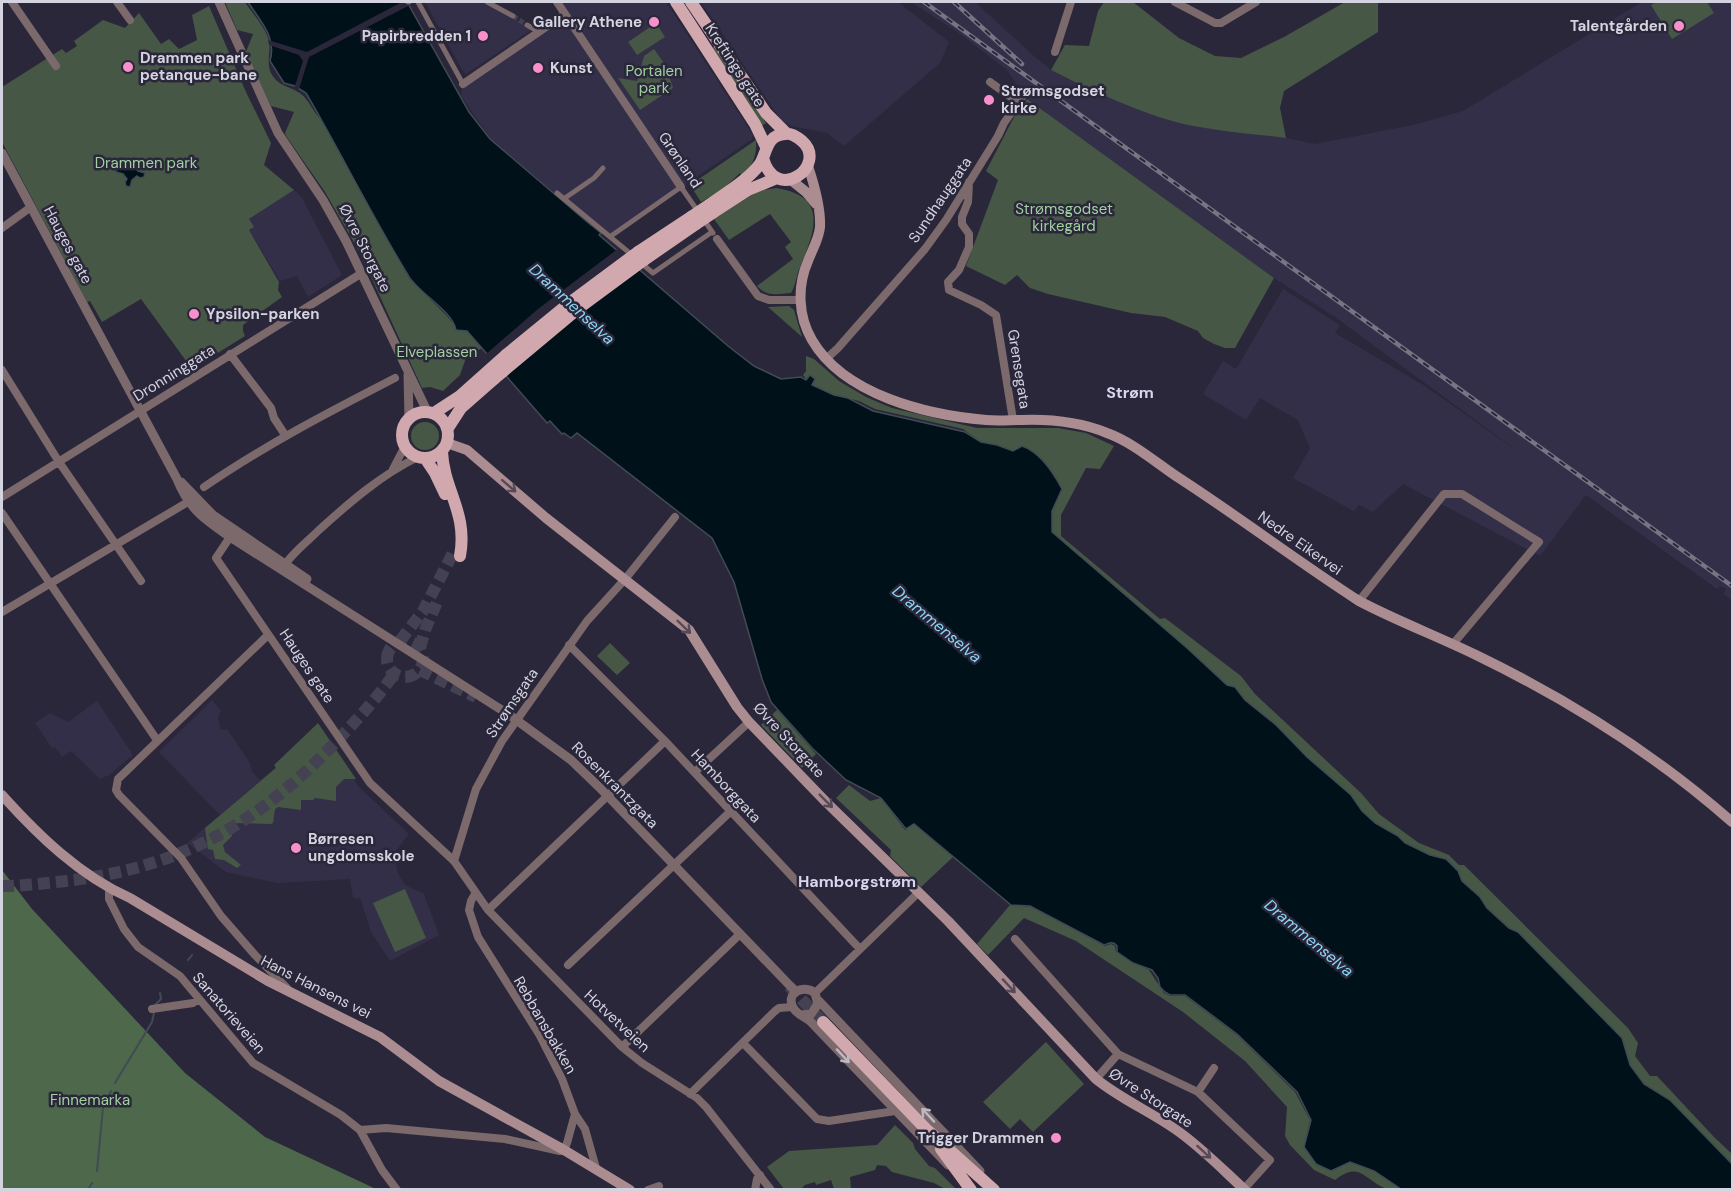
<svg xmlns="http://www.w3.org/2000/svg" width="1734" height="1191" font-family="'DM Sans',sans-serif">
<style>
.built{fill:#332f48}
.green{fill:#465745}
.forest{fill:#4d684b}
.water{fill:#001119;stroke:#404b55;stroke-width:1.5}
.pier{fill:#2a273a}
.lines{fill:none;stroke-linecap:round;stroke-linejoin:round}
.stream{stroke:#404b55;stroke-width:2}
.pedestrian-tunnel{stroke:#444153;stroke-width:5;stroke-dasharray:5 2.5;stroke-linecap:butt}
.primary-tunnel{stroke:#444153;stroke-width:12;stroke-dasharray:12 6;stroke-linecap:butt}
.pedestrian{stroke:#7c696c;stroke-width:5}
.minor{stroke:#7c696c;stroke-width:8}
.tertiary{stroke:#7c696c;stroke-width:9}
.secondary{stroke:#ab8c91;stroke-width:10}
.primary{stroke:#d0a8ae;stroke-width:12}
.rail-casing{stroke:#777585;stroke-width:4.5}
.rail{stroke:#2a273a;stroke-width:2;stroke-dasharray:7;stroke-linecap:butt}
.primary-bridge{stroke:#d0a8ae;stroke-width:12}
.oneway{stroke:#574a58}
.oneway2{stroke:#beb8c3}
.poi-dot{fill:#f890cc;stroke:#2a273a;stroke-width:2}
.labels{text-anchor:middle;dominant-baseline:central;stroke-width:5;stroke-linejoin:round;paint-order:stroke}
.poi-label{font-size:15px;font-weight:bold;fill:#d4d3e0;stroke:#2a273a;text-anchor:start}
.street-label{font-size:15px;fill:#d4d3e0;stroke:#2a273a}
.park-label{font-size:15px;fill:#a1d19f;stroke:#2a273a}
.water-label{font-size:16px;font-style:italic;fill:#8bd6f5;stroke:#2a273a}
.neighbourhood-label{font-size:16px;font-weight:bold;fill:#d8d5ee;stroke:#2a273a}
</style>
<rect width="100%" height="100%" fill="#2a273a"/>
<!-- built -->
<path class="built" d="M425,2H481L533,29L466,74L462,70Z
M557,2H666L753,135L752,139L611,236L602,234L491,139L461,96L463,84L565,14Z
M701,2H898L949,42L940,63L844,146L827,133L792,126L781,120Z
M911,2H975L1035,57L1051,70L1079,84L1147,112L1192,126L1286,138L1315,144L1413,125L1463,111L1642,2H1732V600L1723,594L1726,589L1720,586L1717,589L1586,495L1540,556L1403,484L1373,512L1359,505L1354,511L1293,478L1310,448L1298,420L1260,398L1246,420L1203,394L1223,361L1236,369L1283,289L1340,325L1335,333L1425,386L1527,458L1335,317L1274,278L1095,150L1027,99L1007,70L959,33Z
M294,190L302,198L342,275L308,297L297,276L280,281L249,230V219Z
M212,700L221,711L218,718L221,730L227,729L250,763L252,772L260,780L220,815L159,752Z
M97,701L133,755L109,775L100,779L71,751L62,757L55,747L52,748L35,723L50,713L68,722Z
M320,729L359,787L409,834L395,852L397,871L405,885L424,894L439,935L390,961L371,932L360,898H353L350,879L277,883L226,872L187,843Z"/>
<!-- green -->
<path class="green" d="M225,2H245C252,13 266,28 269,41C271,53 266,62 271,73C278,87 291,86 301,94C310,101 313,113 322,120L409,278L447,316L456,327V330L467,331L483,348L467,355L460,375L443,391L430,387L422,388L360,253L325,192L286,136L285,133L294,112L271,106L246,52L253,34L237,30Z
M1104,2H1133L1179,38L1215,56L1241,58L1284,37L1345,2H1380L1378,4V32L1284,91L1280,108L1286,138C1255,134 1224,132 1193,126C1150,118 1090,90 1051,70L1065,45L1089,46L1098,11Z
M1656,2H1707L1714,13L1672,39L1651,5Z
M209,6L246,92L271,143L264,165L294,190L249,219L254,227L249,230L279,282L278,290L282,297L243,325V331L245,336L192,369L141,299L102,322L90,301L87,302L2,142V87L62,49L66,53L77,46L74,41L103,20L125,28L139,13L161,44L169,39L179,49L197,40L192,15Z
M656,23L665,37L637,55L628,42Z
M715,46L766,123L762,126L711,49Z
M654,49L666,66L673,88L640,110L618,78L637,81L644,56Z
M1027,99L1274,278L1235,348H1225L1214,344L1203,338L1198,331L1165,317L1131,313L1048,294L1030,288L1017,275L1005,285L966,266L998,180L986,171L1015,115Z
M756,140C757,156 753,165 742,176L740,173L723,189L701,202L690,185Z
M776,188C829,196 815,231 800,267C796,276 796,285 791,293C777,294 767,297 757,286L793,259L785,247L791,242L770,214L729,240L714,219L758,191Z
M789,306L794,310L802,337L768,307Z
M806,356L814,359L839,381L866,397L892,408L977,428H1058L1086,433L1114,446L1100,469L1086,468L1061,515V536L1160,619L1165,618L1241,676L1255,694L1361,793L1379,814L1419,843L1449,855L1459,865H1464L1628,1028L1638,1043L1635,1056L1650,1076H1657L1714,1137L1732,1154V1164L1670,1100L1644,1084L1630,1065L1622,1038L1518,932L1509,928L1487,908L1480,897L1462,881L1458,871L1446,859L1430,855L1405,843L1398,836L1375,823L1362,811L1351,795L1307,757L1276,725L1245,700L1235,688L1227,685L1187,648L1052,532V511L1062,489L1013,451L997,445L981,442L963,429L875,409L859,401L834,395L811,385L803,375L806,371Z
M411 436a14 14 0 1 1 28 0a14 14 0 1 1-28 0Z
M610,643L630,663L617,675L597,656Z
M777,710L816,754L802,768L761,725Z
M318,723L356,779H344L336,787V801L315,798L313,800H301V810L278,807L275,809L273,823L271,824L233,823L232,836L223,845L225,852L241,865L237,868L224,860L215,859L213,850L208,849L205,828L276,768L274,765Z
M849,785L870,801L881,798L905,830L914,824L953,857L921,887L890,856L891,850L836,798Z
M405,889L426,938L395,952L373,903Z
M1010,905L1031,907L1105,946L1111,944L1115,946L1116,952L1149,970L1164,993L1170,996H1185L1237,1035L1295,1092L1310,1120L1304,1147L1316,1164L1331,1171L1350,1162L1374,1171L1401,1189C1397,1189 1391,1190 1387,1189C1364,1180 1360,1160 1335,1180L1314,1170L1290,1145L1285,1136L1287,1107L1245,1061L1183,1012L1076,941L1024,918L988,955L977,944Z
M1046,1042L1084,1084L1033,1132L1020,1119L1010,1129L983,1102Z
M895,1125L913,1143L915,1149L929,1166L935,1168L956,1189H945L934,1183L892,1172L886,1166L877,1165L875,1170L850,1177L851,1189H834L831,1180L816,1185L815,1182L805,1185L801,1189H784L767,1167L789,1151L877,1145Z"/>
<!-- forest -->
<path class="forest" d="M2,870L32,909L185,1073L265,1137L376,1189H2Z"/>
<!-- water -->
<path class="water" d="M248,2H407L469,112L490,139L586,221L601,233L599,235L728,346L754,366L781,379L801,377L806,380L810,375L815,379L812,385L834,395L848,398L873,411L965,432L981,442L997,445L1013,451L1022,446C1040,452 1053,472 1062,489L1052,511V532L1187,648L1227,685L1235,687L1245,700L1276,725L1307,757L1351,795L1362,811L1375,823L1398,836L1405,843L1430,855L1446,859L1458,871L1462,881L1480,897L1487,908L1509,928L1518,932L1622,1038L1630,1065L1644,1084L1670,1100L1732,1164V1189H1401L1374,1171L1350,1162L1331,1171L1316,1164L1304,1147L1311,1120L1297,1092L1237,1034L1185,995H1170L1165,992L1160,987L1158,978L1152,970L1133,963L1117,952V946C1113,941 1109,943 1104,945L1030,906L1011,905L914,824L906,829L881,798L846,780L812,748L771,702L762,679L734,582L712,538L577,433L571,438L564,433L562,434L550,421L547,423L467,331L456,330C453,311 418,293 408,275C372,216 341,153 306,93L295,86L284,83L270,61C277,37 260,21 248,2Z
M130,159H135L134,167L138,171L145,173L144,177L140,178L137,176L132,180L130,187L126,186L125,182L127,179L123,174L116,172V168L121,167L124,169L128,166Z"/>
<!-- pier -->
<path class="pier" d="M402,2H408L410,5L309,57L298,92L294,89L303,61L299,55L269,45L268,40L307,52Z
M619,248L641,267L582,311L504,376L485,355L538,309Z"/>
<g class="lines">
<!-- stream -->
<path class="stream" d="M188,960L192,955
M155,1005L161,999L160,993
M115,1083L152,1022L154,1013
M97,1171L103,1107L111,1091
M88,1190L92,1183"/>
<!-- pedestrian-tunnel -->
<path class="pedestrian-tunnel" d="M513,16L527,25"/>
<!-- primary-tunnel -->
<path class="primary-tunnel" d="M387 659a18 18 0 1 1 36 0a18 18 0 1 1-36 0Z
M400,641L423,611L453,553
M420,648L425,630L437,602
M420,670L476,697
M2,886C20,886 38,884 56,882C171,871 252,829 332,746C354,723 375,701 394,674
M789,986L823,1022"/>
<!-- pedestrian -->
<path class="pedestrian" d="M408,2H409
M418,2L463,84
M487,2L513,16
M527,25L539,32
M557,193L632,255
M565,198L594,178L603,168
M611,236L681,187L713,233
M641,263L653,273L712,232"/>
<!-- minor -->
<path class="minor" d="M12,2L56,66
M117,2L130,20
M557,2L681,187
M1175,2L1215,23H1221L1256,2
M1055,52L1071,2
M990,82L1019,103
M463,84L565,14
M969,182L968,202L962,217V224L969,234V247L959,270L948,282L949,290L981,305L996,315L1013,420
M2,228L31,207
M717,239L758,296L769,300H801
M230,354L271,408L274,418L285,435
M826,359L838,348L925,249L946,220L998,136L1004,123L1023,96
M2,370L59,462L141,581
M393,469L405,446
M204,487C265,445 329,412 395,378
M2,497L362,273
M2,513L157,740
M230,537L216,558L370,783L454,861L488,910L622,1047L642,1063L697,1098L706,1107L771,1190
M283,567C293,552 307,542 319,530C350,502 381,475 418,457
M1359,601L1444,494H1462L1539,542L1453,644
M2,612L193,499
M268,635L118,779L116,790L119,795L181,858L221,916L255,955L287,988
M569,645L665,741L860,949
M695,772L749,722
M454,861L476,789L502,741L587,621L626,578L675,517
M109,889V899L124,929L138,947L180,976L253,1063L341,1115L360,1130L382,1170L397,1190
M475,894L471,901L469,910L478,937L539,1034L562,1079L575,1114L585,1129L596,1168
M488,910L665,741
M1015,939L1118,1054L1096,1079
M568,965L731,811
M815,993L919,892
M152,1009L193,1003L199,999
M743,1043L817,1119L829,1121L895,1111
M622,1047L739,935
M1118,1054L1198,1092L1270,1160L1244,1189
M1198,1092L1214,1068
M690,1094L775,1011L779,1008L792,1007
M360,1130L386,1128L505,1139L560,1151L564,1150L567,1143L575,1114
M648,1190L659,1186
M755,1190L757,1179L760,1175"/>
<!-- tertiary -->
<path class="tertiary" d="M219,2L278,133L323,200L346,241L427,411
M2,153L177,479C189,509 204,519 230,537L508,714L571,760L600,788L796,992
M408,375L409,418
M181,482L213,515L307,579
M818,1000L980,1171
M802,1015L811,1014L818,1004L815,993C803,983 784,994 794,1009C797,1014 805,1017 810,1021L948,1165"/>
<!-- secondary -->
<path class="secondary" d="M808,166C814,184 821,208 820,227C819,239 812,250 808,261C797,286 798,316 812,340C844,395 927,415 986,420C998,421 1010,420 1022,420C1051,419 1080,422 1107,433C1132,442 1154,461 1176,476C1238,516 1297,561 1359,601C1397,621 1437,636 1476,655C1567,699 1656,755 1732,822
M791,180L806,192L816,204
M447,443L467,450L546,518L689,630L737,707L749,722L826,802L948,921L1096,1079C1121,1099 1149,1111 1175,1129C1200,1146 1222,1169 1245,1190
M2,795C38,835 80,876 130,898L268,981L380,1037L439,1081L564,1150L630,1190"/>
<!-- primary -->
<path class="primary" d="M676,2L755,124L766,147
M691,2L766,113L786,133
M709,205C727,192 747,181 760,164C767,153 766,135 785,134C790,133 797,137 802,141C829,165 776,205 763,158
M714,212L748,190L777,178
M638,252L691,217
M644,260L696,224
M402 435a23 23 0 1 1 46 0a23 23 0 1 1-46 0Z
M434,413L460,396L506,355
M448,428L461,408L494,379
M442,452C444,491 468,513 460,556
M425,458L435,473L445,494
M823,1022L926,1129L994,1190
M941,1149L971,1190"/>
<defs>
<path id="rail" d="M924,2L1732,586
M954,2L1022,64"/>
</defs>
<!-- rail casing -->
<use href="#rail" class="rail-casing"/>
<!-- rail -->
<use href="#rail" class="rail"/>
<!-- primary-bridge -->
<path class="primary-bridge" d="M691,217L709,205
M696,224L714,212
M506,355L572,301L638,252
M494,379L579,308L644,260"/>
</g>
<!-- one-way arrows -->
<defs><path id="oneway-shaft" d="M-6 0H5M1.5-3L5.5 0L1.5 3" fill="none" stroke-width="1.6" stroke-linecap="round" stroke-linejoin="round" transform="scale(1.5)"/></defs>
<g class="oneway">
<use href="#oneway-shaft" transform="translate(509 486) rotate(41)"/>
<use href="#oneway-shaft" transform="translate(684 627) rotate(44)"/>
<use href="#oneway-shaft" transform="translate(826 801) rotate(45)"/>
<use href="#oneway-shaft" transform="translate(1009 986) rotate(47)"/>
<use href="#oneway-shaft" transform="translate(1204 1152) rotate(42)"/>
</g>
<g class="oneway2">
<use href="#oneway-shaft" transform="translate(843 1056) rotate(47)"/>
<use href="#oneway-shaft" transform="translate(928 1115) rotate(-133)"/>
</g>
<!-- markers -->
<g class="poi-dot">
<circle cx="654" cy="22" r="6"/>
<circle cx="1679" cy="26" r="6"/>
<circle cx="483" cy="36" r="6"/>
<circle cx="128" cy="67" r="6"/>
<circle cx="538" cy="68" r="6"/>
<circle cx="989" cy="100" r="6"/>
<circle cx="194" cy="314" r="6"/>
<circle cx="296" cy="848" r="6"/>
<circle cx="1056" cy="1138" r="6"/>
</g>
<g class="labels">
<!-- poi labels -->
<g class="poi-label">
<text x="642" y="22" text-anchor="end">Gallery Athene</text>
<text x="1667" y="26" text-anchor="end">Talentgården</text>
<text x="471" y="36" text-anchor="end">Papirbredden 1</text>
<text x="140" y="58">Drammen park<tspan x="140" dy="17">petanque-bane</tspan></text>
<text x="550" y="68">Kunst</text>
<text x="1001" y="91">Strømsgodset<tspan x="1001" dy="17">kirke</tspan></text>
<text x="206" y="314">Ypsilon-parken</text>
<text x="308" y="839">Børresen<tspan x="308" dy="17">ungdomsskole</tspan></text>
<text x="1044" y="1138" text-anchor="end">Trigger Drammen</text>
</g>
<!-- street labels -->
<g class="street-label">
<text transform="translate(735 65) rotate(57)">Kreftings gate</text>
<text transform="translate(680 160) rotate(56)">Grønland</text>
<text transform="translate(940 200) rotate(-56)">Sundhauggata</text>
<text transform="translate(68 245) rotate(62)">Hauges gate</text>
<text transform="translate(365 248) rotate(63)">Øvre Storgate</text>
<text transform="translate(1019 369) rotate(81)">Grensegata</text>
<text transform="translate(174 373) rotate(-32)">Dronninggata</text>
<text transform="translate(1300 543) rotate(35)">Nedre Eikervei</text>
<text transform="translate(307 666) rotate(56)">Hauges gate</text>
<text transform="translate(512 703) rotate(-56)">Strømsgata</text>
<text transform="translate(789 740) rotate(47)">Øvre Storgate</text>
<text transform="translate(615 785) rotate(45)">Rosenkrantzgata</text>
<text transform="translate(726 786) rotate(47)">Hamborggata</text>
<text transform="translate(316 987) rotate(27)">Hans Hansens vei</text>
<text transform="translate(229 1013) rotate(49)">Sanatorieveien</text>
<text transform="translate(617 1021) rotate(43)">Hotvetveien</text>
<text transform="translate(545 1025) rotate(60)">Rebbansbakken</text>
<text transform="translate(1151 1098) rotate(33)">Øvre Storgate</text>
</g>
<!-- park labels -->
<g class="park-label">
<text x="654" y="71">Portalen<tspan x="654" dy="17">park</tspan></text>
<text x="146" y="163">Drammen park</text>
<text x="1064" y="209">Strømsgodset<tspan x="1064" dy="17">kirkegård</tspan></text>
<text x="437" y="352">Elveplassen</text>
<text x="90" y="1100">Finnemarka</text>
</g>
<!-- water labels -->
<g class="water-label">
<text transform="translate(572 304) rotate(43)">Drammenselva</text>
<text transform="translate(937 624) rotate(40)">Drammenselva</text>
<text transform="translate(1309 938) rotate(40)">Drammenselva</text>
</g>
<!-- neighbourhood labels -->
<g class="neighbourhood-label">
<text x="1130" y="392">Strøm</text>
<text x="857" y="881">Hamborgstrøm</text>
</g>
</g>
<!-- border -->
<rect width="1734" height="1191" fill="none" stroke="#d4d3e0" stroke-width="6"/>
</svg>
